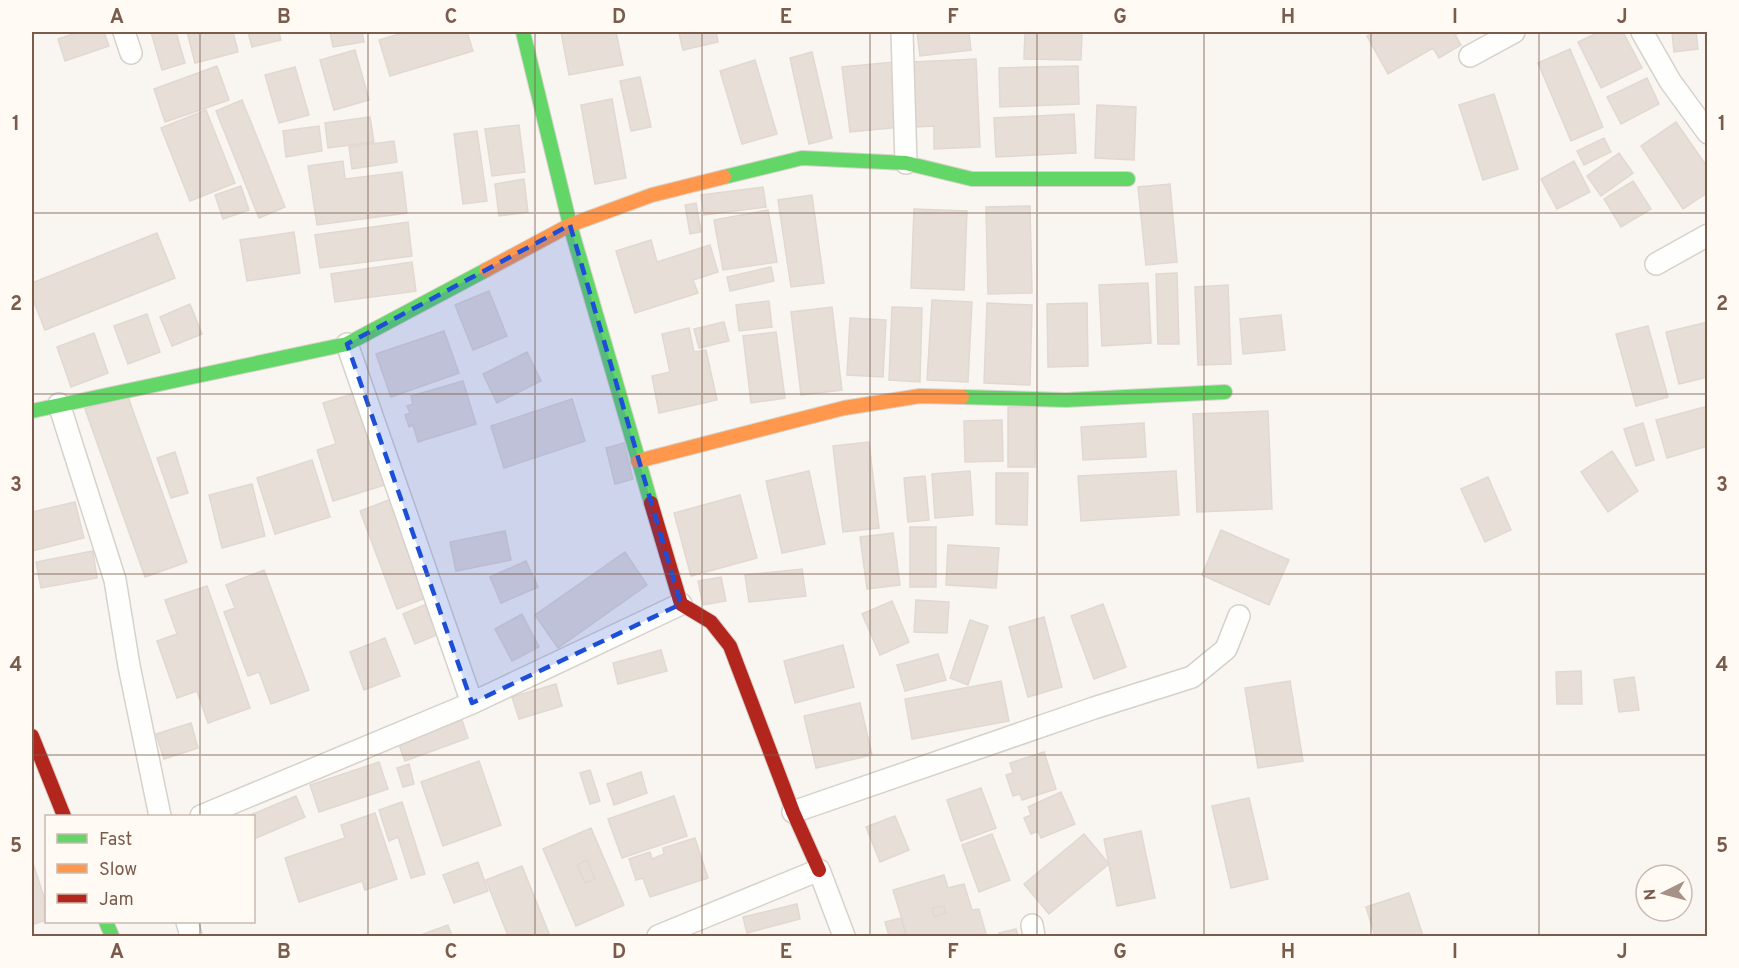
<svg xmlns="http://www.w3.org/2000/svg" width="1739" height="968" font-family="Overpass,sans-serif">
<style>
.building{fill:#e6ded7;stroke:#e2d8d2;stroke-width:1.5;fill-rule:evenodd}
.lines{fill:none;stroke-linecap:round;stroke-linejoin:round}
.street-casing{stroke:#d7d1cb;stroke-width:24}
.fast-casing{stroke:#d9d2cb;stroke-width:16}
.slow-casing{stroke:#d9d2cb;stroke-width:16}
.jam-casing{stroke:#d9d2cb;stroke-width:16}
.street{stroke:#fefefd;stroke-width:21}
.fast{stroke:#63d668;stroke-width:14}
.slow{stroke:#ff974d;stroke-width:14}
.jam{stroke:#b3261e;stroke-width:14}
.marked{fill:#1d4ed8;fill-opacity:0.2;stroke:#1d4ed8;stroke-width:4.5;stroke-dasharray:12 8;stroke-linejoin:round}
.grid{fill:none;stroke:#7a5c4d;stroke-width:1.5;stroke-opacity:0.55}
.neatline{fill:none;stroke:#7a5c4d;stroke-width:2}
.grid-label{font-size:20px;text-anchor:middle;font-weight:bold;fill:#7a5c4d}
</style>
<rect width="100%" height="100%" fill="#f9f5f0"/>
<!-- building -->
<path class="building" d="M79,32H104L109,46L65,61L58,39Z
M151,32H176L185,63L162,70Z
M187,32H233L238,52L195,63Z
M248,32H279L281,40L252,47Z
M330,32H362L364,42L333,47Z
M406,32H467L473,51L390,76L379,40Z
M561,32H616L623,65L569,75Z
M684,32H716L718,42L683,50L679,33Z
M917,32H969L971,50L920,56Z
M1025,32H1082L1081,60L1024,59Z
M1376,32H1459V33L1455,35L1461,45L1439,58L1433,48L1388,74L1367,36Z
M1599,32H1623L1642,68L1601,88L1578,42Z
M1672,32H1696L1698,49L1674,52Z
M1570,49L1603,127L1571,141L1538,63Z
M355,50L369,100L334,110L320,60Z
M812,52L832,138L809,144L790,58Z
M976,59L980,147L934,149V126L916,127L913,62Z
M755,60L777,134L742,144L720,71Z
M894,62L901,127L850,132L842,67Z
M217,66L229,100L165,122L154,89Z
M1078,66L1079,104L1000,107L999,68Z
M295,67L309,115L279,123L265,75Z
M640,77L651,127L631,131L620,81Z
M1647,78L1659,104L1621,124L1607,97Z
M1494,94L1518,169L1483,180L1459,105Z
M612,99L626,178L595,184L581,105Z
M242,100L285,207L259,218L216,111Z
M1097,105L1136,107L1134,160L1095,158Z
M206,110L235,183L190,201L161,128Z
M1074,114L1076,153L996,157L994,118Z
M370,117L374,142L328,148L325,123Z
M1676,122L1708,168V192L1683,209L1641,146Z
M519,125L525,172L492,176L485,129Z
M319,126L322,151L286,157L283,131Z
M477,131L487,201L463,204L454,134Z
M1604,138L1611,152L1584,165L1577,151Z
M394,141L397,162L352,169L349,147Z
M1619,153L1633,173L1601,196L1587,176Z
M343,161L345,179L402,172L407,213L317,225L308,166Z
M1574,161L1590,192L1557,209L1541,179Z
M524,179L528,212L499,216L495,184Z
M1633,181L1651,209L1621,227L1604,199Z
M1170,184L1177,262L1146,265L1138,187Z
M241,186L249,210L223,219L215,195Z
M763,187L766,207L704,215L701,195Z
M812,195L824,283L791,287L778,200Z
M696,203L701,232L690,234L685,205Z
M1030,206L1032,293L988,294L986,207Z
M914,209L967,211L964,290L911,288Z
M768,210L777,262L723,270L714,220Z
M408,222L412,256L320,268L315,235Z
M294,232L300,273L247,281L240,240Z
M157,233L175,278L45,330L32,297V283Z
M651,240L657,262L710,245L718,272L693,280L698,293L635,313L616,251Z
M412,262L416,291L335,302L331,274Z
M771,267L774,281L730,291L727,277Z
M1177,273L1179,344H1158L1156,274Z
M1148,283L1151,343L1102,346L1099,285Z
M1228,285L1231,364L1198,365L1195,287Z
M489,291L507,336L473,350L455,305Z
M932,300L972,302L968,382L927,380Z
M769,301L772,327L739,331L736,305Z
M987,303L1032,305L1030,385L984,383Z
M1087,303L1088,366L1048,367L1047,304Z
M190,304L202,334L172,346L160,317Z
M832,307L842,390L801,395L791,312Z
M892,307L922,308L920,382L889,380Z
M147,314L160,352L128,364L114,326Z
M1281,315L1285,350L1243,354L1240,319Z
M850,318L886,320L883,377L847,375Z
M724,322L729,341L699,348L694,329Z
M1708,322V377L1679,384L1666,332Z
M1648,326L1668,397L1636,406L1616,334Z
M689,328L694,352L706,350L717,400L659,413L652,376L670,372L662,334Z
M444,331L459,373L391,397L376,354Z
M776,332L785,398L751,403L743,336Z
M94,333L108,373L71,387L57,347Z
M527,352L541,381L497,403L483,374Z
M463,381L476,424L418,442L413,425L409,427L405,415L410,413L407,406L413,404L411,396Z
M359,392L388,484L333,501L317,450L336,444L323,403Z
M127,394L187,562L145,577L85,409Z
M572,399L585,441L504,468L491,426Z
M1708,406V446L1667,458L1656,420Z
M1008,407H1036L1035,467H1008Z
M1268,411L1272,509L1197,512L1193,414Z
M1002,420L1003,461L965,462L964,421Z
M1144,423L1146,457L1083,460L1081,427Z
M1643,423L1654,460L1636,466L1624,429Z
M869,442L879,528L843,532L833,446Z
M624,443L633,479L615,484L606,448Z
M1612,451L1638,491L1608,512L1581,472Z
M175,452L188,493L171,498L157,458Z
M312,460L330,517L275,534L257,478Z
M809,471L825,544L782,553L766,481Z
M970,471L973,515L935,518L932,474Z
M1176,471L1179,515L1081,521L1078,476Z
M996,473H1028L1027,525L996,524Z
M925,476L929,520L908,522L904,478Z
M1488,477L1511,530L1485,542L1461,489Z
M252,484L265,536L222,548L209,495Z
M740,495L757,558L691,576L674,513Z
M394,498L431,596L397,609L360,511Z
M75,502L84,538L32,551V512Z
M910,527H936V587H910Z
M1221,530L1289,560L1269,605L1202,575Z
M505,531L511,560L456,571L450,542Z
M893,533L900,585L867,589L860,537Z
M948,545L999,548L996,588L946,585Z
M93,551L97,578L41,588L36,562Z
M625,552L647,585L558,648L535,615Z
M526,561L538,587L501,603L490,577Z
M802,569L806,596L749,602L745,575Z
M264,570L309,690L271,704L259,672L248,676L224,612L235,608L226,585Z
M721,577L726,601L703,605L698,581Z
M207,586L250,708L208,723L197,691L177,698L157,641L177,634L165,600Z
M916,600L949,602L947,633L914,632Z
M434,601L446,631L415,644L403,614Z
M892,601L909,642L880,655L862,614Z
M1103,604L1126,667L1094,679L1071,616Z
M522,614L539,647L512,661L495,629Z
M1044,617L1062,687L1028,697L1009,627Z
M970,620L988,626L968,685L950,678Z
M385,638L400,676L364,690L350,652Z
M843,645L854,687L795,703L784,661Z
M661,650L667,671L618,684L613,663Z
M938,654L946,680L905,691L897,665Z
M1581,671L1582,704H1557L1556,672Z
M1634,677L1639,710L1619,712L1614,680Z
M1001,681L1009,721L912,739L905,699Z
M1290,681L1303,761L1258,768L1245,688Z
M556,684L562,706L519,719L512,697Z
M860,703L872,755L816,768L804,716Z
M462,720L468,738L405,761L398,742Z
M191,723L198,748L164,759L156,734Z
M1044,752L1056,789L1022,800L1020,794L1013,796L1006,775L1013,773L1010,763Z
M479,761L501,825L443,846L421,782Z
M379,762L388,789L319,812L310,785Z
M409,764L414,784L403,787L397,768Z
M590,770L600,801L590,804L580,773Z
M641,772L647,793L614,805L607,784Z
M981,788L996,828L961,841L947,800Z
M1061,792L1075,824L1041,838L1038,831L1031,834L1024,818L1031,815L1028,807Z
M296,796L305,817L254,839V816H248Z
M674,796L687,836L622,858L608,819Z
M1249,798L1268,879L1231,888L1212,806Z
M402,802L425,874L411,878L398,837L389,841L379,810Z
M375,813L397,879L365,890L362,881L299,902L285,858L345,838L341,825Z
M895,816L909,850L880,862L866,827Z
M591,828L624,905L576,926L543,849ZM587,860L595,879L585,883L577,865Z
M1141,831L1155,898L1117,906L1104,839Z
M992,834L1010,880L979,892L962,845Z
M1084,834L1109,864L1049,914L1024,884Z
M695,838L708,878L650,897L643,878L636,880L629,859L650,852L652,859L664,854L663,848Z
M32,860L46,903V920L32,925Z
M587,860L595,879L585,883L577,865Z
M478,862L488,891L454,903L443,875Z
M522,866L550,936H508L486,880Z
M944,875L948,888L964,884L972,910L979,909L986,934L976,936H907L893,890ZM944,906L946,913L934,917L932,908Z
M1409,893L1423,936H1375L1366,907Z
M797,904L800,919L747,933L743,917Z
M944,906L946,913L934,917L932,908Z
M901,918L906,936H889L885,922Z
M448,925L452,936H418Z
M1016,929L1018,936H1000L999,933Z"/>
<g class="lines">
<defs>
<path id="street" d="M124,32L131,53
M902,32L906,163
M1642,32L1670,81L1708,133
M1470,56L1514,32
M1656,264L1708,235
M347,344L472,703
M59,404L115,580L129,666L160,816
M793,812L1094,708L1192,677L1226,649L1239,616
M201,816L472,703L681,604
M187,922L191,936
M1032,925L1034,936
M658,936L819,870L844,936"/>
<path id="fast" d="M523,32L570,225L651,503
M724,177L802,158L906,163L972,179H1128
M962,397L1066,400L1225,392
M32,411L347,344L486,270
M106,922L112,936"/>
<path id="slow" d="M486,270L570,225L652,195L724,177
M638,461L844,408L920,396L962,397"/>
<path id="jam" d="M651,503L681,604L711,622L730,646L793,812L819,870
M32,736L64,816"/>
</defs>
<!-- street casing -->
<use href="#street" class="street-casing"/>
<!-- fast casing -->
<use href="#fast" class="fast-casing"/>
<!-- slow casing -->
<use href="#slow" class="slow-casing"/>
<!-- jam casing -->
<use href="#jam" class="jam-casing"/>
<!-- street -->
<use href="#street" class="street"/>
<!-- fast -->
<use href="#fast" class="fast"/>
<!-- slow -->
<use href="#slow" class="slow"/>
<!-- jam -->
<use href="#jam" class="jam"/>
</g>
<!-- marked area -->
<path class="marked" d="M570,225L681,604L472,703L347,344Z"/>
<!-- grid -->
<path class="grid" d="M200,32V816M368,32V936M535,32V936M702,32V936M870,32V936M1037,32V936M1204,32V936M1371,32V936M1539,32V936M32,213H1708M32,394H1708M32,574H1708M32,755H1708M200,922V936"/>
<!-- border -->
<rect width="1739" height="968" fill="none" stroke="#fffaf3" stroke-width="66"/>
<!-- legend -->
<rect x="45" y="815" width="210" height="108" fill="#fffaf3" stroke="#cabbb1" stroke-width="1.5"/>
<rect x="57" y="834" width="30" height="9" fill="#63d668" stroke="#cabbb1" stroke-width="1.5"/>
<text x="99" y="845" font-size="18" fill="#7a5c4d">Fast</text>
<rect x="57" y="864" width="30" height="9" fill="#ff974d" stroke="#cabbb1" stroke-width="1.5"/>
<text x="99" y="875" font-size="18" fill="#7a5c4d">Slow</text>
<rect x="57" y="894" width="30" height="9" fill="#b3261e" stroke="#cabbb1" stroke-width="1.5"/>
<text x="99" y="905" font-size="18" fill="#7a5c4d">Jam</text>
<!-- north arrow -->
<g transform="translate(1664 893) rotate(264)"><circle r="28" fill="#fffaf3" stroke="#cabbb1" stroke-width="1.5"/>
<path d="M0-4.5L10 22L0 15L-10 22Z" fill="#a69286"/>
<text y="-9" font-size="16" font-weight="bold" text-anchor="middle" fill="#7a5c4d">N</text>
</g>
<rect x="33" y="33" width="1673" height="902" class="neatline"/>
<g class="grid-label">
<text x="117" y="23">A</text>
<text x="284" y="23">B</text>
<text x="451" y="23">C</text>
<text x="619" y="23">D</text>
<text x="786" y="23">E</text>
<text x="953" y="23">F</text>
<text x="1120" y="23">G</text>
<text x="1288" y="23">H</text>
<text x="1455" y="23">I</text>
<text x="1622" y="23">J</text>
<text x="16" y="130">1</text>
<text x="1722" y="130">1</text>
<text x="16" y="310">2</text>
<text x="1722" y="310">2</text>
<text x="16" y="491">3</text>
<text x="1722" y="491">3</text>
<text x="16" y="671">4</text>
<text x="1722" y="671">4</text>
<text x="16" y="852">5</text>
<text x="1722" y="852">5</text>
<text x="117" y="958">A</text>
<text x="284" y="958">B</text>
<text x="451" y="958">C</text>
<text x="619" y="958">D</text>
<text x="786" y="958">E</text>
<text x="953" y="958">F</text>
<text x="1120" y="958">G</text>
<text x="1288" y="958">H</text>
<text x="1455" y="958">I</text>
<text x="1622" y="958">J</text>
</g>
</svg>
